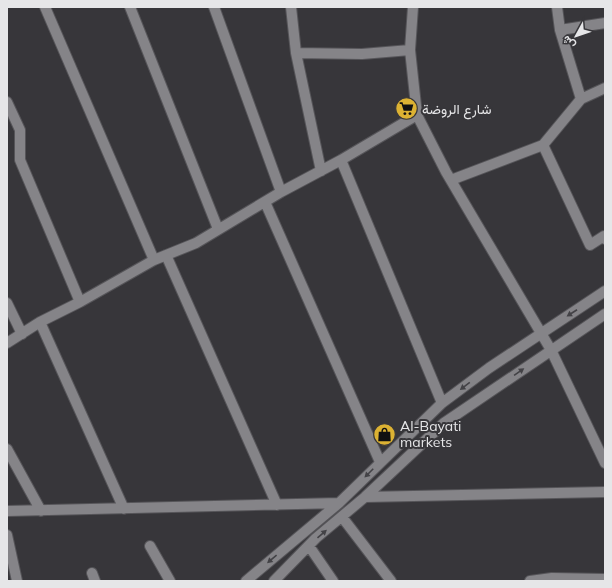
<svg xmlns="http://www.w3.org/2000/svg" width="612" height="588" font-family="Mulish,Vazirmatn,sans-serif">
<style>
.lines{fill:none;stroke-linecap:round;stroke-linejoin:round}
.minor-casing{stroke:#565559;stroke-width:12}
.minor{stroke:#858488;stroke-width:10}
.oneway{fill:#434246}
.labels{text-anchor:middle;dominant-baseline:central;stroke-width:4;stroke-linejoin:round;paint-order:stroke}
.poi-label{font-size:14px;fill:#e6e6e8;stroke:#37363a;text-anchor:start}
</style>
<rect width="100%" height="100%" fill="#37363a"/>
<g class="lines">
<defs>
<path id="minor" d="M45,7L154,260
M130,7L218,229
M214,7L281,192
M291,7L296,53L321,171
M557,7L560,30L581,99
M560,30L605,23
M296,53L362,54L410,50
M605,88L581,99L543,145L590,245L604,236L605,239
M7,102L20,130V160L80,302
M417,115L446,172L551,350L605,463
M341,160L442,403
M451,180L543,145
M265,202L380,462
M166,255L277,505
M7,303L22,334
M40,322L124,509
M7,343L40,322L80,302L154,260L196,243L281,192L341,160L417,115L410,50L413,7
M7,449L41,511
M365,497L605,492
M7,511L339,503
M342,517L391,581
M7,535L17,581
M150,546L170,581
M309,546L333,581
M92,573L95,581
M246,581L339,503L442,403L489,368L605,291
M274,581L316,538L365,497L444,423L605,314
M530,581L552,578L605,579"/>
</defs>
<!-- minor casing -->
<use href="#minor" class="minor-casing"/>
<!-- minor -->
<use href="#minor" class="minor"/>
</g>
<!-- one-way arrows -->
<defs><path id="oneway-solid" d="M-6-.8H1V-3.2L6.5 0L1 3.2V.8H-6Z"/></defs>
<g class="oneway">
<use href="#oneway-solid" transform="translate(572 313) rotate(147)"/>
<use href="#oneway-solid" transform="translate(519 372) rotate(-35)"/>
<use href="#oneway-solid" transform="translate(465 386) rotate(143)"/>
<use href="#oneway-solid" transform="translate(369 473) rotate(135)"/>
<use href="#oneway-solid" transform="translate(322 534) rotate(-41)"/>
<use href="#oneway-solid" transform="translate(272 559) rotate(140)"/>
</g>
<!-- icons -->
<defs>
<symbol id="supermarket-disc" viewBox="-11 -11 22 22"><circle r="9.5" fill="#dcb233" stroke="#37363a"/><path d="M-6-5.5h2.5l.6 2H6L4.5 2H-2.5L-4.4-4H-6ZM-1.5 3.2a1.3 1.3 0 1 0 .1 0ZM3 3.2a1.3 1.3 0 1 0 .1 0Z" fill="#111"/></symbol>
<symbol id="shop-disc" viewBox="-11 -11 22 22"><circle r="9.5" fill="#dcb233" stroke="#37363a"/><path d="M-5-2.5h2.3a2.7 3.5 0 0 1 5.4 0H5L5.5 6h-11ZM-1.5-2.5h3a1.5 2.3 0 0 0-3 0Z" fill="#111"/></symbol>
</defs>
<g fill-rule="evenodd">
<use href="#supermarket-disc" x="394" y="96" width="25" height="25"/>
<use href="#shop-disc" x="372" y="422" width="25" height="25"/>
</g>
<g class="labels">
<!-- poi labels -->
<g class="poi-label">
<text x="422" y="109">شارع الروضة</text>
<text x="400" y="426">Al-Bayati<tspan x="400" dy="16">markets</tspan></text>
</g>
</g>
<!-- border -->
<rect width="612" height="588" fill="none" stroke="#e6e6e8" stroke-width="16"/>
<!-- north arrow -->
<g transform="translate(576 36) rotate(230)" stroke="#37363a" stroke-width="3" paint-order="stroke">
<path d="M0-3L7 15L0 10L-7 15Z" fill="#e6e6e8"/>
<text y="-6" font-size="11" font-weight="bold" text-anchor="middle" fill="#e6e6e8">ش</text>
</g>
</svg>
